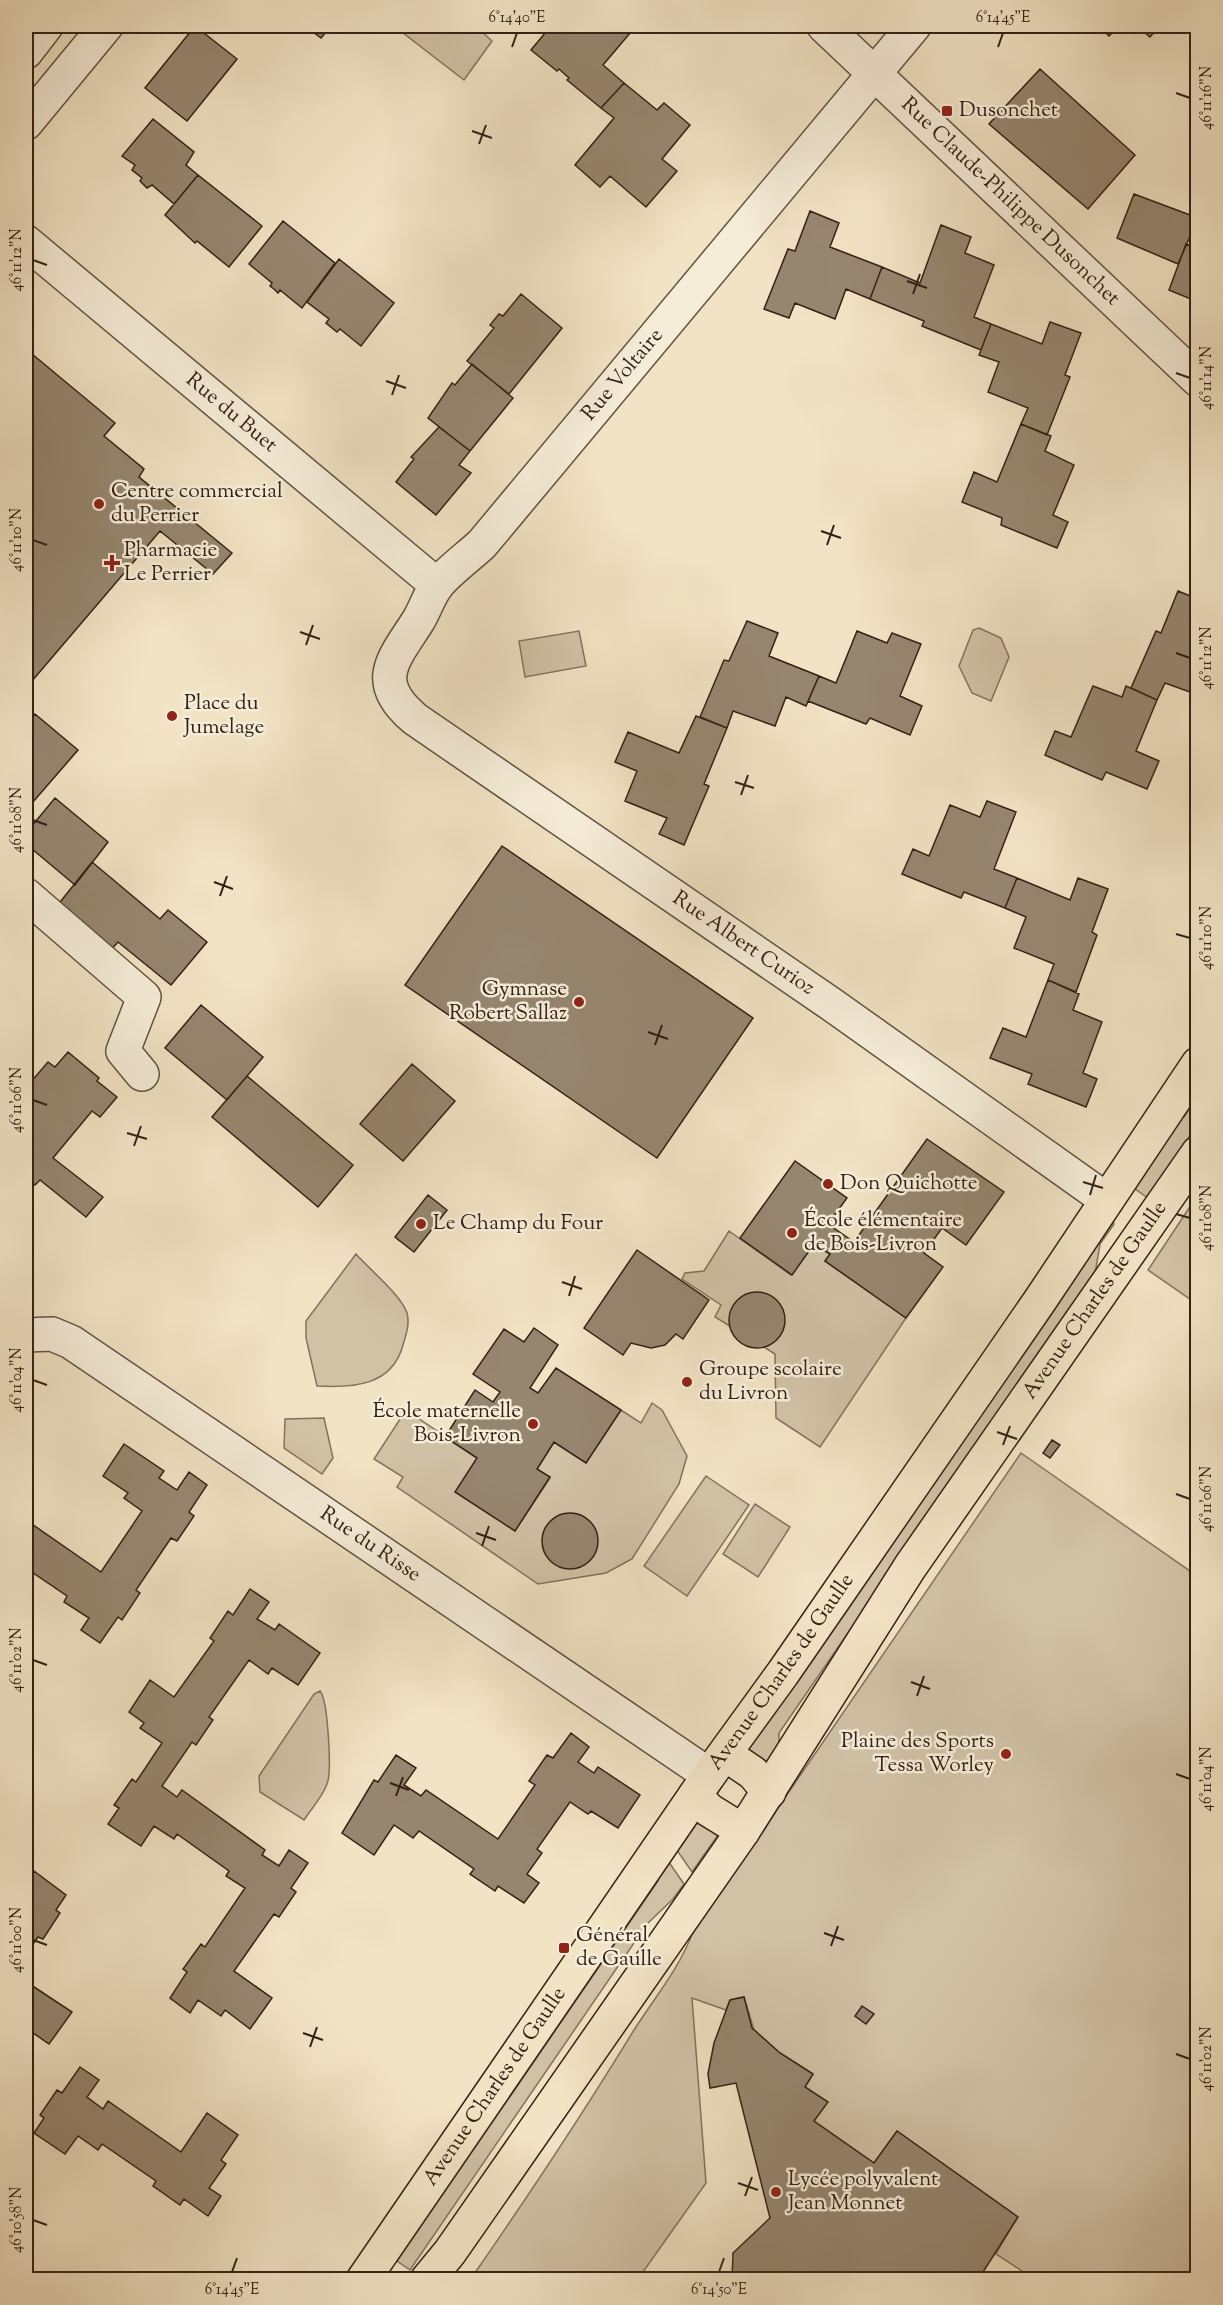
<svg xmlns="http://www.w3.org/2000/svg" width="1223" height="2305" font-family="'Sorts Mill Goudy',serif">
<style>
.green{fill:#d1c2a6;stroke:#82725e;stroke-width:1.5}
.building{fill:#968670;stroke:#332115;stroke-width:1.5}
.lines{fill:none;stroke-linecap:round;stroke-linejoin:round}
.minor-casing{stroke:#625241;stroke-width:36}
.major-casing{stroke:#332115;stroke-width:36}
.minor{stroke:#f6edd9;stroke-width:33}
.major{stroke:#f1e3c4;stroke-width:33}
.ticks{fill:none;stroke:#332115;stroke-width:2}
.poi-dot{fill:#8f2418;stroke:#f6edd9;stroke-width:2}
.labels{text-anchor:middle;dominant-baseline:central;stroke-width:5;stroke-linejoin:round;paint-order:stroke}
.poi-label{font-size:21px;fill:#332115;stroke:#f6edd9;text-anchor:start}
.street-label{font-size:21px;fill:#332115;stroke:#f6edd9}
.neatline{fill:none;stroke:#332115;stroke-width:2}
.ticks-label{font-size:15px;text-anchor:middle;fill:#332115}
</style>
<rect width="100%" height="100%" fill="#f1e3c4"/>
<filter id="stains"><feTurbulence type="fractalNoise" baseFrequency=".00333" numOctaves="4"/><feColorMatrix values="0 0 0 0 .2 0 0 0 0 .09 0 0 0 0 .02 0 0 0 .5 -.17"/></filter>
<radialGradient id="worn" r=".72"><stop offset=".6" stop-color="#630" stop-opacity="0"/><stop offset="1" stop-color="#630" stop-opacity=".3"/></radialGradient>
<!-- green -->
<path class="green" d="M394,26H431L440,32L446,26H485L481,31L492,41L464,80Z
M979,628L1001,638L1009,657L991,701L972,693L959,666L973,630Z
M579,631L586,666L525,677L519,641Z
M1197,1097V1125L1148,1198L1128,1184L1168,1124L1184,1117Z
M1197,1196L1198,1304H1197L1148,1270Z
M1111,1208L1114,1224L1100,1244L1095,1274L779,1733V1749L768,1764L741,1745Z
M729,1231L791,1275L814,1244L830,1254L825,1261L906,1318L820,1447L776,1418L775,1354L715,1317L721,1305L682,1279L685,1273L704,1271Z
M356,1254C369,1269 401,1295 407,1313C410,1324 406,1335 403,1345C392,1386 353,1388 317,1386L306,1338V1321Z
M652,1403L662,1410L687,1456L679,1484L632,1559L606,1573L538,1584L397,1487L403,1477L374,1459L406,1410L477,1458L515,1531L550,1478L537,1469L554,1442L586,1463L621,1410L641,1423Z
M324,1418L333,1458L322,1474L284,1448L285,1419Z
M1021,1453L1197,1576V2279H1034L996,2254L1017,2217L897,2131L874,2163L814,2121L827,2102L805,2087L813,2074L780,2053L754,2030L744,1997L730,2000L726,2010L692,1998L706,2183L638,2279L470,2280C527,2198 582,2115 634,2030C655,1997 679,1969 693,1932Z
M706,1476L749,1505L687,1596L644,1566Z
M755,1504L790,1527L758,1577L723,1554Z
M320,1691C328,1700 332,1772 327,1784C323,1796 311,1809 304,1820L260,1792L259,1776L314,1694Z
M693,1817L718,1835L692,1872L674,1846Z
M666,1858L684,1884L673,1899L647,1924L410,2270L397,2261L658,1881L660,1867Z
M26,2177L32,2179L33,2243L26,2241Z"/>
<!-- building -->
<path class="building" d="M195,26L237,59L187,121L145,88Z
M305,26H331L321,38Z
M551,26H636L603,65L624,83L601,108L567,80L569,78L559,69L557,71L531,50Z
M1043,26H1057L1050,32Z
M1098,26H1119L1109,36Z
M1137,26H1155L1158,28L1150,37Z
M1040,69L1135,155L1088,209L989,124Z
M624,83L657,110L664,103L690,125L662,159L677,171L646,207L610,176L600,187L575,165L614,118L601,108Z
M153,119L194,152L186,165L198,175L174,204L152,185L147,188L140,181L142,178L132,170L135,165L122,156Z
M198,175L262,226L229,267L197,241L195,243L165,215Z
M1134,194L1198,218L1178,264L1117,238Z
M810,211L839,223L830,247L882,267L870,299L846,289L835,319L795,303L789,318L764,309L788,249L795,251Z
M283,221L335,263L302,308L280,290L278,293L274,289L270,286L272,283L249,264Z
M941,225L971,237L965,253L994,265L974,317L991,324L981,350L922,326L924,321L870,299L882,267L920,283Z
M1186,244L1198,249V302L1169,290Z
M339,259L394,303L361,346L340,329L337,332L326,323L329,319L307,302Z
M521,294L562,328L509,394L467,361L494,328L490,325L499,314L503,316Z
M1050,322L1081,333L1065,375L1070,377L1047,435L1021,424L1028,408L988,392L999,362L979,355L991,324L1042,344Z
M26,349L115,423L104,436L144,469L139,477L232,553L213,574L160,531L26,688Z
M472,364L513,398L470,451L428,418L452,383L455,385Z
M1021,424L1051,436L1045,451L1074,465L1053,515L1068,522L1057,548L1001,525L1002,518L962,502L974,472L997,482Z
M439,427L470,451L459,465L471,473L436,515L396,482L414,459L411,457Z
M1178,591L1198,599V695L1165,683L1157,700L1131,688L1156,631L1161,633Z
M747,621L778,633L769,656L819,676L806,706L786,697L775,726L733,711L727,728L700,717L724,660L729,661Z
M857,631L887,643L892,633L921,644L900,696L922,706L910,735L870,718L866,724L808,701L819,676L836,683Z
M1093,686L1122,697L1126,686L1157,700L1136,751L1159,761L1147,789L1106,772L1102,780L1045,755L1055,731L1071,737Z
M35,714L78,750L33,802L26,796V725Z
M696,716L727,728L704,784L709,786L684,845L659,834L667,818L625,801L637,771L615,762L628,732L679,753Z
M55,798L108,842L75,885L26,844V833Z
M987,801L1016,812L994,869L1017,878L1005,908L964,892L961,898L902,874L913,849L929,856L950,805L980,817Z
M502,846L753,1018L657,1158L405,985Z
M92,862L160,919L168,910L207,942L171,985L118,942L110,951L57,906Z
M1017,878L1070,900L1078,878L1108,889L1092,932L1097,935L1076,992L1048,980L1054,964L1014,948L1026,917L1005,908Z
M1048,980L1079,994L1073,1010L1102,1022L1083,1073L1097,1079L1086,1107L1028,1084L1032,1074L990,1058L1003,1028L1026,1037Z
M201,1005L263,1057L227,1100L165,1048Z
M68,1052L99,1078L97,1081L117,1097L100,1117L92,1111L53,1158L103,1197L86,1217L40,1180L35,1185L26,1177V1080L30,1083L48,1062L55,1067Z
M412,1064L455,1101L403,1161L360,1124Z
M247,1076L353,1165L318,1207L212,1117Z
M927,1139L1004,1192L966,1245L942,1228L924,1253L943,1267L906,1318L825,1261L830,1254L814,1244L792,1275L740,1238L795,1161L847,1198L828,1224L854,1242Z
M428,1195L447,1210L414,1252L395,1237Z
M637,1250L709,1300L683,1339L676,1334L665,1345L651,1348L631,1343L623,1355L584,1328Z
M729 1320a28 28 0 1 1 56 0a28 28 0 1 1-56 0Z
M534,1328L558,1345L530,1388L538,1393L556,1368L621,1410L586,1463L554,1442L537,1469L550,1477L515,1531L455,1492L477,1458L445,1437L475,1390L493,1402L500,1392L473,1374L504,1329L524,1342Z
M1052,1440L1060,1445L1050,1458L1043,1453Z
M124,1444L164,1471L159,1478L177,1490L189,1472L207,1485L189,1512L194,1516L177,1541L171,1538L136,1590L140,1593L122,1620L118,1617L100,1643L81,1630L89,1618L64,1602L67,1596L26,1568V1520L101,1572L142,1511L124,1498L128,1493L103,1476Z
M542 1541a28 28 0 1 1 56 0a28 28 0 1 1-56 0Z
M250,1589L269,1602L257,1619L275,1630L279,1624L320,1653L298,1685L272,1668L268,1674L249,1660L209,1717L213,1720L196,1745L192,1742L162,1786L177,1797L182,1790L265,1850L262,1855L279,1866L289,1850L308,1863L291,1888L296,1892L279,1917L274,1914L234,1971L272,1998L250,2029L225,2010L221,2016L198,2000L190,2013L170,1998L187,1972L183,1969L201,1944L205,1947L245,1888L226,1876L229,1871L177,1834L174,1839L154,1826L141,1846L108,1824L119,1808L114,1805L132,1779L136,1782L162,1743L140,1728L144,1723L129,1712L150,1680L174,1697L214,1641L210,1638L228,1611L233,1615Z
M571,1733L589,1747L578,1762L594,1773L598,1767L640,1795L618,1828L591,1811L588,1814L570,1802L537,1849L542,1853L527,1874L539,1883L524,1903L498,1886L495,1891L470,1874L474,1869L419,1831L413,1838L394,1825L374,1855L342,1833L374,1780L378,1782L396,1755L416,1768L404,1785L421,1796L426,1790L498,1839L535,1785L529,1781L547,1755L553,1758Z
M34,1871L66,1895L56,1910L60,1913L43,1939L38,1937L26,1954V1885Z
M28,1983L72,2012L49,2044L26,2028V1988Z
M744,1997L752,2028L780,2053L813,2074L805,2087L828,2102L814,2121L874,2163L897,2131L1018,2217L978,2280H732L733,2253L770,2218L736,2083L710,2088L708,2074L714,2043L730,2000Z
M862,2006L874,2014L866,2024L855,2016Z
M80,2067L99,2080L87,2097L103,2109L108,2101L181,2152L207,2113L238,2135L221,2160L226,2164L209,2188L221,2196L208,2216L184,2199L180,2205L153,2186L156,2181L102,2144L98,2150L78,2136L65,2154L34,2133L44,2118L40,2115L57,2090L62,2093Z"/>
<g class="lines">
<defs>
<g id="minor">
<path id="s1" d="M824,26L1198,380"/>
<path id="s2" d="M914,26L482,544C468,557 450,570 438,584C429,595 425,610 418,621C394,659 370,681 415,719L831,1004L1094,1191L1108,1196"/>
<path d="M26,52L46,26"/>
<path d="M26,123L106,26"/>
<path id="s3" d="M26,242L437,585"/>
<path d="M26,895L144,997L123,1051L142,1074"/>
<path id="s4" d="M26,1335L52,1334L71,1342L709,1775"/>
</g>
<g id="major">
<path d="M725,1754L753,1773L769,1792"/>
<path d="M695,1796L709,1810L743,1831"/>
<path id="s5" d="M363,2280L709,1775L783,1673L1041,1299L1198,1064"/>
<path id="s6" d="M427,2280L450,2252L743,1831L910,1567L1198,1153"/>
</g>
</defs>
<!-- minor casing -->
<use href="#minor" class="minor-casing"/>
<!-- major casing -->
<use href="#major" class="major-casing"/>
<!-- minor -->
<use href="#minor" class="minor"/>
<!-- major -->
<use href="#major" class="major"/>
</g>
<!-- ticks -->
<path class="ticks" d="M512,47L517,33M998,47L1003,33M1176,93L1190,98M472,131L492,138M479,144L486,125M33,260L47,265M907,281L927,288M913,294L920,274M1176,373L1190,378M386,381L406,388M392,395L399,375M821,531L841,538M33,540L47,545M827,545L834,525M300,632L320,639M306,645L313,625M1176,653L1190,658M735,782L754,788M741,795L748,775M33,820L47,825M214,882L233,889M220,896L227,876M1176,934L1190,938M648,1032L668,1039M655,1045L662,1025M33,1100L47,1105M127,1133L147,1139M134,1146L141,1126M1083,1182L1103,1188M1090,1195L1096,1175M1176,1214L1190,1218M562,1282L582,1289M569,1296L575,1276M33,1380L47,1385M997,1432L1017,1439M1003,1445L1010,1426M1176,1494L1190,1499M476,1533L496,1540M482,1546L489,1526M33,1660L47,1665M911,1682L930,1689M917,1696L924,1676M1176,1774L1190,1779M390,1783L409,1790M396,1796L403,1777M824,1933L844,1940M33,1940L47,1945M831,1946L838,1926M303,2033L323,2040M310,2047L317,2027M1176,2054L1190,2059M738,2183L758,2190M745,2196L752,2177M33,2220L47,2225M232,2272L237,2258M719,2272L724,2258"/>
<!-- markers -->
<g class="poi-dot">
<rect x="941" y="105" width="12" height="12" rx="3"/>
<circle cx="99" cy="504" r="6"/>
<path d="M109 554h6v6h6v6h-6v6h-6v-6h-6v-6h6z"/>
<circle cx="172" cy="716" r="6"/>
<circle cx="579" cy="1002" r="6"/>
<circle cx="828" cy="1184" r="6"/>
<circle cx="421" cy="1224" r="6"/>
<circle cx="792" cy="1233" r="6"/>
<circle cx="687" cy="1382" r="6"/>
<circle cx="533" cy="1424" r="6"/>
<circle cx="1006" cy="1754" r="6"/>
<rect x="558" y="1942" width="12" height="12" rx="3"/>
<circle cx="776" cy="2192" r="6"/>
</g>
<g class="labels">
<!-- poi labels -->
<g class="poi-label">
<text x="959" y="111">Dusonchet</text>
<text x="111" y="492">Centre commercial<tspan x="111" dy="24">du Perrier</tspan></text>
<text x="124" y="551">Pharmacie<tspan x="124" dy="24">Le Perrier</tspan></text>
<text x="184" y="704">Place du<tspan x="184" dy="24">Jumelage</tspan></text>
<text x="567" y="990" text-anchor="end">Gymnase<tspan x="567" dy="24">Robert Sallaz</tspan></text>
<text x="840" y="1184">Don Quichotte</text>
<text x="804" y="1221">École élémentaire<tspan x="804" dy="24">de Bois-Livron</tspan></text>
<text x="433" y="1224">Le Champ du Four</text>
<text x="699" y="1370">Groupe scolaire<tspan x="699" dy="24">du Livron</tspan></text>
<text x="521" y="1412" text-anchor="end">École maternelle<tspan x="521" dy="24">Bois-Livron</tspan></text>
<text x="994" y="1742" text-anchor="end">Plaine des Sports<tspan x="994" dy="24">Tessa Worley</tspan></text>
<text x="576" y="1936">Général<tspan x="576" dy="24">de Gaulle</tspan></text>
<text x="788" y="2180">Lycée polyvalent<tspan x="788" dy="24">Jean Monnet</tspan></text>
</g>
<!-- street labels -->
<g class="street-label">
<text stroke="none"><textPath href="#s1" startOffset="256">Rue Claude-Philippe Dusonchet</textPath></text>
<text transform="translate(623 375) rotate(-50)">Rue Voltaire</text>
<text stroke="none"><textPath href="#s3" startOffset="267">Rue du Buet</textPath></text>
<text stroke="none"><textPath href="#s2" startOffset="1288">Rue Albert Curioz</textPath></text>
<text stroke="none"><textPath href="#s6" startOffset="1186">Avenue Charles de Gaulle</textPath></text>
<text stroke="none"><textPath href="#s4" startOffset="408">Rue du Risse</textPath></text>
<text stroke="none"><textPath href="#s5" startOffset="738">Avenue Charles de Gaulle</textPath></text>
<text stroke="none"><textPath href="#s5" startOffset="234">Avenue Charles de Gaulle</textPath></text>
</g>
</g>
<!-- margin -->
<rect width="1223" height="2305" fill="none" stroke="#f1e3c4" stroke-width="66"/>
<rect x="33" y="33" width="1157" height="2239" class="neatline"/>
<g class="ticks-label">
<text x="517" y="22">6°14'40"E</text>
<text x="1003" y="22">6°14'45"E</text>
<text transform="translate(1206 98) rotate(-90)" y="5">46°11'16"N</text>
<text transform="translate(16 260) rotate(-90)" y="5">46°11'12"N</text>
<text transform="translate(1206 378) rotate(-90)" y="5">46°11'14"N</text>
<text transform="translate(16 540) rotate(-90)" y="5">46°11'10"N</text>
<text transform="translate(1206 658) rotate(-90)" y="5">46°11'12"N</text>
<text transform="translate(16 820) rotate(-90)" y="5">46°11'08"N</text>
<text transform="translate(1206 938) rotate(-90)" y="5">46°11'10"N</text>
<text transform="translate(16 1100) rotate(-90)" y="5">46°11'06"N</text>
<text transform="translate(1206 1218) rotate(-90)" y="5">46°11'08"N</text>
<text transform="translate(16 1380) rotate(-90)" y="5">46°11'04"N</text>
<text transform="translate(1206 1499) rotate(-90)" y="5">46°11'06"N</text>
<text transform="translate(16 1660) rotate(-90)" y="5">46°11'02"N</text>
<text transform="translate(1206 1779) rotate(-90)" y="5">46°11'04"N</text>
<text transform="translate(16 1940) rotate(-90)" y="5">46°11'00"N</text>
<text transform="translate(1206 2059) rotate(-90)" y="5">46°11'02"N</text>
<text transform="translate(16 2220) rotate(-90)" y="5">46°10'58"N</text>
<text x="232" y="2294">6°14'45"E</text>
<text x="719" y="2294">6°14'50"E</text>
</g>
<rect width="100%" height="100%" filter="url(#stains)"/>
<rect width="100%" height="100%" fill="url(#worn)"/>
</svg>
